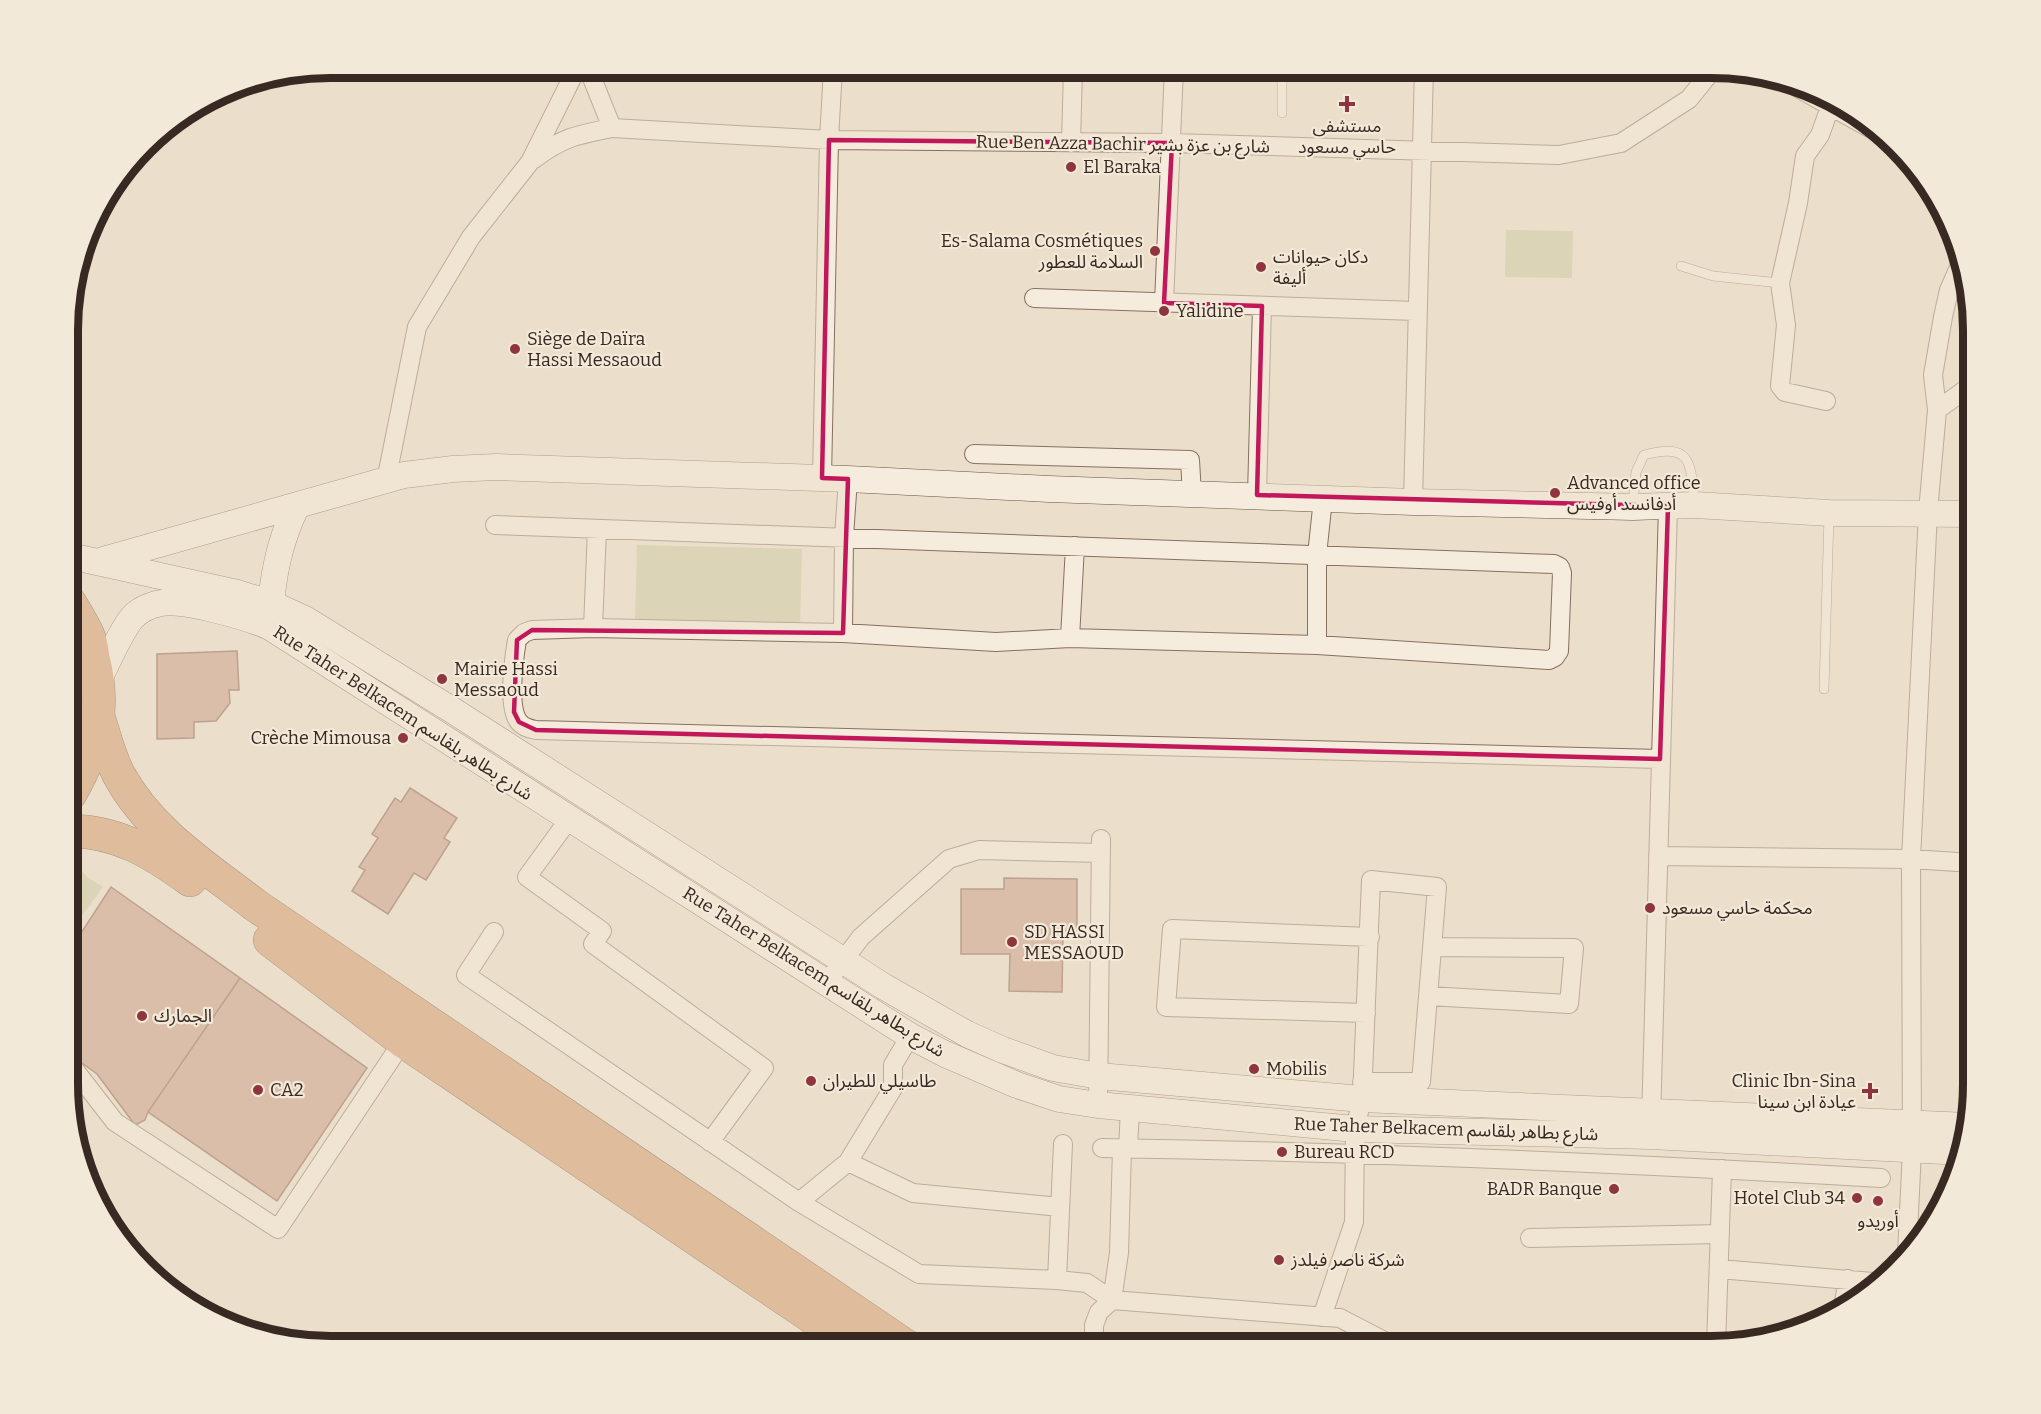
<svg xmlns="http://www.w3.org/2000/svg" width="2041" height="1414" font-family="Bitter,'Noto Sans Arabic',serif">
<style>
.green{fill:#c8c89e}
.building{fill:#c59883;stroke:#835948;stroke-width:1.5}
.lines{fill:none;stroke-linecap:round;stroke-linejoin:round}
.lane-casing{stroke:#867060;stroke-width:10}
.street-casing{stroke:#867060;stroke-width:20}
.secondary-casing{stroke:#685243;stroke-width:27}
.highway-casing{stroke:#543f33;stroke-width:34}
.lane{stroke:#f6ecdd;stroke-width:9}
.street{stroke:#f6ecdd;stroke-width:18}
.secondary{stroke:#f6ecdd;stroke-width:26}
.highway{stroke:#d19664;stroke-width:33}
.marked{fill:none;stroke:#c2185b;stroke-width:4.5;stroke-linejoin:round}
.poi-dot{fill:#8f353f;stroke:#f3e9d9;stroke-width:2}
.labels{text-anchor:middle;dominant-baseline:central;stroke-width:4.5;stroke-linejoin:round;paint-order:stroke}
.poi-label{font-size:18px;fill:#382a22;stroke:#f3e9d9;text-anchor:start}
.street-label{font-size:18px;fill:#382a22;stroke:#f3e9d9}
.rim{fill:none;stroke:#382a22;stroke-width:8}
</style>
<rect width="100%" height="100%" fill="#ebdeca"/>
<!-- green -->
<path class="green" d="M1506,230L1573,231L1572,278L1505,277Z
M637,545L802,549L800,626L635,622Z
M70,646C83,677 84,720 70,751Z
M70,857L87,877L103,887L70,932Z"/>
<!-- building -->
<path class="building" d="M237,651L239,690H229L230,703L216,721L194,722V738L157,739V654Z
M410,788L457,818L444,838L450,842L426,880L414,873L388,914L352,891L365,870L359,867L378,838L372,834L395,798L401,802Z
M1004,878L1077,879V931H1063L1062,992L1009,991L1010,954H961V889H1004Z
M111,887L240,978L148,1112L145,1120L135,1125L97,1074L70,1054V950Z
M240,978L367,1068L277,1201L148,1112Z"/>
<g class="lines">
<defs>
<path id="lane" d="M1282,68V113
M1681,266L1713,276L1780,283
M1633,504L1636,472L1644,455C1692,442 1691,463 1694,503
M1824,689L1829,515"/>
<path id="street" d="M588,68L612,128L829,140L1172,143L1559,155L1621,143L1689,99L1714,68
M1780,78L1882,135
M1071,143L1073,68
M534,159C563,137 577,135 612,128
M1034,298L1416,311
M1164,303L1174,68
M1826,401L1785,392L1780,386L1786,325L1780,283L1798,203L1805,156L1820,135L1830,107
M1937,410L1973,384
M974,454L1190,460L1192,495
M822,478L829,140L833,68
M386,481L417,327L471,237L530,162L577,68
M1257,495L1262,306
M1413,502L1424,68
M495,525L1554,564L1560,567L1562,573L1559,651L1555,657L1549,660L1317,645L1070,638L996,642L843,633L593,628L532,630L524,633L517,640C514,658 507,707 519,722C523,727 530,729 536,730L1660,759
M593,628L597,529
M843,633L844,537L848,479
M1070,638L1075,546
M1317,645V555L1323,499
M569,819L527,877L602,931L593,944L764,1068L710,1142
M1658,856L1911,859L1973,863
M494,932L466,975L799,1202L919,1274L1057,1280L1087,1283L1112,1300L1340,1318L1392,1345L1401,1346
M827,982L861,937L949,859L979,850L1101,853
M1428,996L1569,1004L1574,948L1432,947
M1366,1013L1166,1007L1172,929L1370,937
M70,1064L115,1122L278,1229L403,1041
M1098,1105L1101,839
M1651,1122L1668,506
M1102,1148C1362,1152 1621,1163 1881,1178
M1128,1149L1130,1109
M848,1162L913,1193L1060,1207
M799,1202L848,1162L893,1088V1065L910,1036
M1530,1238L1720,1234
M1907,1254L1912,1150L1911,859L1928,512L1937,410L1933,375L1943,317L1949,290L1960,265
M1719,1269L1873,1282
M1057,1280L1063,1144
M1843,1307L1848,1279
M1322,1317L1354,1222L1355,1129L1362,1099L1371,880L1437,887L1421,1082H1362
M1094,1346V1325L1099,1312L1112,1300L1119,1253L1122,1149
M1716,1346L1722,1169"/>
<path id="secondary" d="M70,556L237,593L270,603L305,619L452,710L883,986L967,1034L1003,1050L1053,1068L1099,1076L1362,1099L1968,1126
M103,560L404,475L453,469L496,467L848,479L1049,489L1413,502L1633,507L1695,505L1829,513L1973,514
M270,620C272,578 279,542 297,505
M99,679C107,663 122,629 132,618C139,610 151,605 161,603C184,599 247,617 270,627L910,1036L945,1054L1017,1085L1059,1099L1098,1105L1355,1129L1651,1136L1963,1152"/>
<path id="highway" d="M70,603C76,613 83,624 88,635C91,642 92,650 93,658C106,708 96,750 70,794
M99,719C105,738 110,758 119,775C150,832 206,867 255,905L906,1346
M70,831C117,831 153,853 190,880
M270,940L403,1041L855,1346"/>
</defs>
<!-- lane casing -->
<use href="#lane" class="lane-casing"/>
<!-- street casing -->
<use href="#street" class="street-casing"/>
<!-- secondary casing -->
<use href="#secondary" class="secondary-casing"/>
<!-- highway casing -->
<use href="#highway" class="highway-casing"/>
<!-- lane -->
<use href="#lane" class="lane"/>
<!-- street -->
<use href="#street" class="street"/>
<!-- secondary -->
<use href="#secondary" class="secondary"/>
<!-- highway -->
<use href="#highway" class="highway"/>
</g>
<!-- marked area -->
<path d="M0 0H2041V1414H0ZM829,140L1172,143L1164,303L1262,306L1257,495L1668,506L1660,759L536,730L519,722L514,712L517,640L532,630L843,633L848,479L822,478Z" fill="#ebdeca" fill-opacity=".55" fill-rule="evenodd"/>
<path class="marked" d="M829,140L1172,143L1164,303L1262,306L1257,495L1668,506L1660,759L536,730L519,722L514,712L517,640L532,630L843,633L848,479L822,478Z"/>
<!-- markers -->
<g class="poi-dot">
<path d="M1344 95h6v6h6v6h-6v6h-6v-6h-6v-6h6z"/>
<circle cx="1071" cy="167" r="6"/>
<circle cx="1155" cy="251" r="6"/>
<circle cx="1261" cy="267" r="6"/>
<circle cx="1164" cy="311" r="6"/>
<circle cx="515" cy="349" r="6"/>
<circle cx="1555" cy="493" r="6"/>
<circle cx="442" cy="679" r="6"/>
<circle cx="403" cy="738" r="6"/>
<circle cx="1650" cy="908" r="6"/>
<circle cx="1012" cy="942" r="6"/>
<circle cx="142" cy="1016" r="6"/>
<circle cx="1254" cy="1069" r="6"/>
<circle cx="811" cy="1081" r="6"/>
<circle cx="258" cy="1090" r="6"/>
<path d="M1867 1082h6v6h6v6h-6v6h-6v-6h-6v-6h6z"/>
<circle cx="1282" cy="1152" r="6"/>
<circle cx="1614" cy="1189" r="6"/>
<circle cx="1857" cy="1198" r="6"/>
<circle cx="1878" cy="1201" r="6"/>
<circle cx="1279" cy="1260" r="6"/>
</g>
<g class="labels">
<!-- poi labels -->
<g class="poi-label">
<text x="1347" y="126" text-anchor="middle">مستشفى<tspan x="1347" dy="21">حاسي مسعود</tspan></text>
<text x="1083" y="167">El Baraka</text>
<text x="1143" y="241" text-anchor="end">Es-Salama Cosmétiques<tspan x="1143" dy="21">السلامة للعطور</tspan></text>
<text x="1273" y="257">دكان حيوانات<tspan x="1273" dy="21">أليفة</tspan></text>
<text x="1176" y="311">Yalidine</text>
<text x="527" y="339">Siège de Daïra<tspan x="527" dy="21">Hassi Messaoud</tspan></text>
<text x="1567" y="483">Advanced office<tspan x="1567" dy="21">أدفانسد أوفيس</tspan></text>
<text x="454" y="669">Mairie Hassi<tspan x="454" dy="21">Messaoud</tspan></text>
<text x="391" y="738" text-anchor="end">Crèche Mimousa</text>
<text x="1662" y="908">محكمة حاسي مسعود</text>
<text x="1024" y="932">SD HASSI<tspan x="1024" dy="21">MESSAOUD</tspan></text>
<text x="154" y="1016">الجمارك</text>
<text x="1266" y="1069">Mobilis</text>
<text x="823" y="1081">طاسيلي للطيران</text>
<text x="1856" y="1081" text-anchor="end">Clinic Ibn-Sina<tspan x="1856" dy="21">عيادة ابن سينا</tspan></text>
<text x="270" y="1090">CA2</text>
<text x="1294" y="1152">Bureau RCD</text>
<text x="1602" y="1189" text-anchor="end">BADR Banque</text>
<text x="1845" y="1198" text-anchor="end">Hotel Club 34</text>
<text x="1878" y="1221" text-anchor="middle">أوريدو</text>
<text x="1291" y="1260">شركة ناصر فيلدز</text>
</g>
<!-- street labels -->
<g class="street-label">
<text transform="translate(1123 144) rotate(1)">Rue Ben Azza Bachir شارع بن عزة بشير</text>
<text transform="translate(403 713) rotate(33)">Rue Taher Belkacem شارع بطاهر بلقاسم</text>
<text transform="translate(814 972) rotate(32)">Rue Taher Belkacem شارع بطاهر بلقاسم</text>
<text transform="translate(1446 1129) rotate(2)">Rue Taher Belkacem شارع بطاهر بلقاسم</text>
</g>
</g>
<!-- crop -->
<path d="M0 0H2041V1414H0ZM330 78H1711A252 252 0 0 1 1963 330V1084A252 252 0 0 1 1711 1336H330A252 252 0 0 1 78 1084V330A252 252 0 0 1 330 78Z" fill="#f3e9d9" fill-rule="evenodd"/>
<path class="rim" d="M330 78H1711A252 252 0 0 1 1963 330V1084A252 252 0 0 1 1711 1336H330A252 252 0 0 1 78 1084V330A252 252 0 0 1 330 78Z"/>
</svg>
